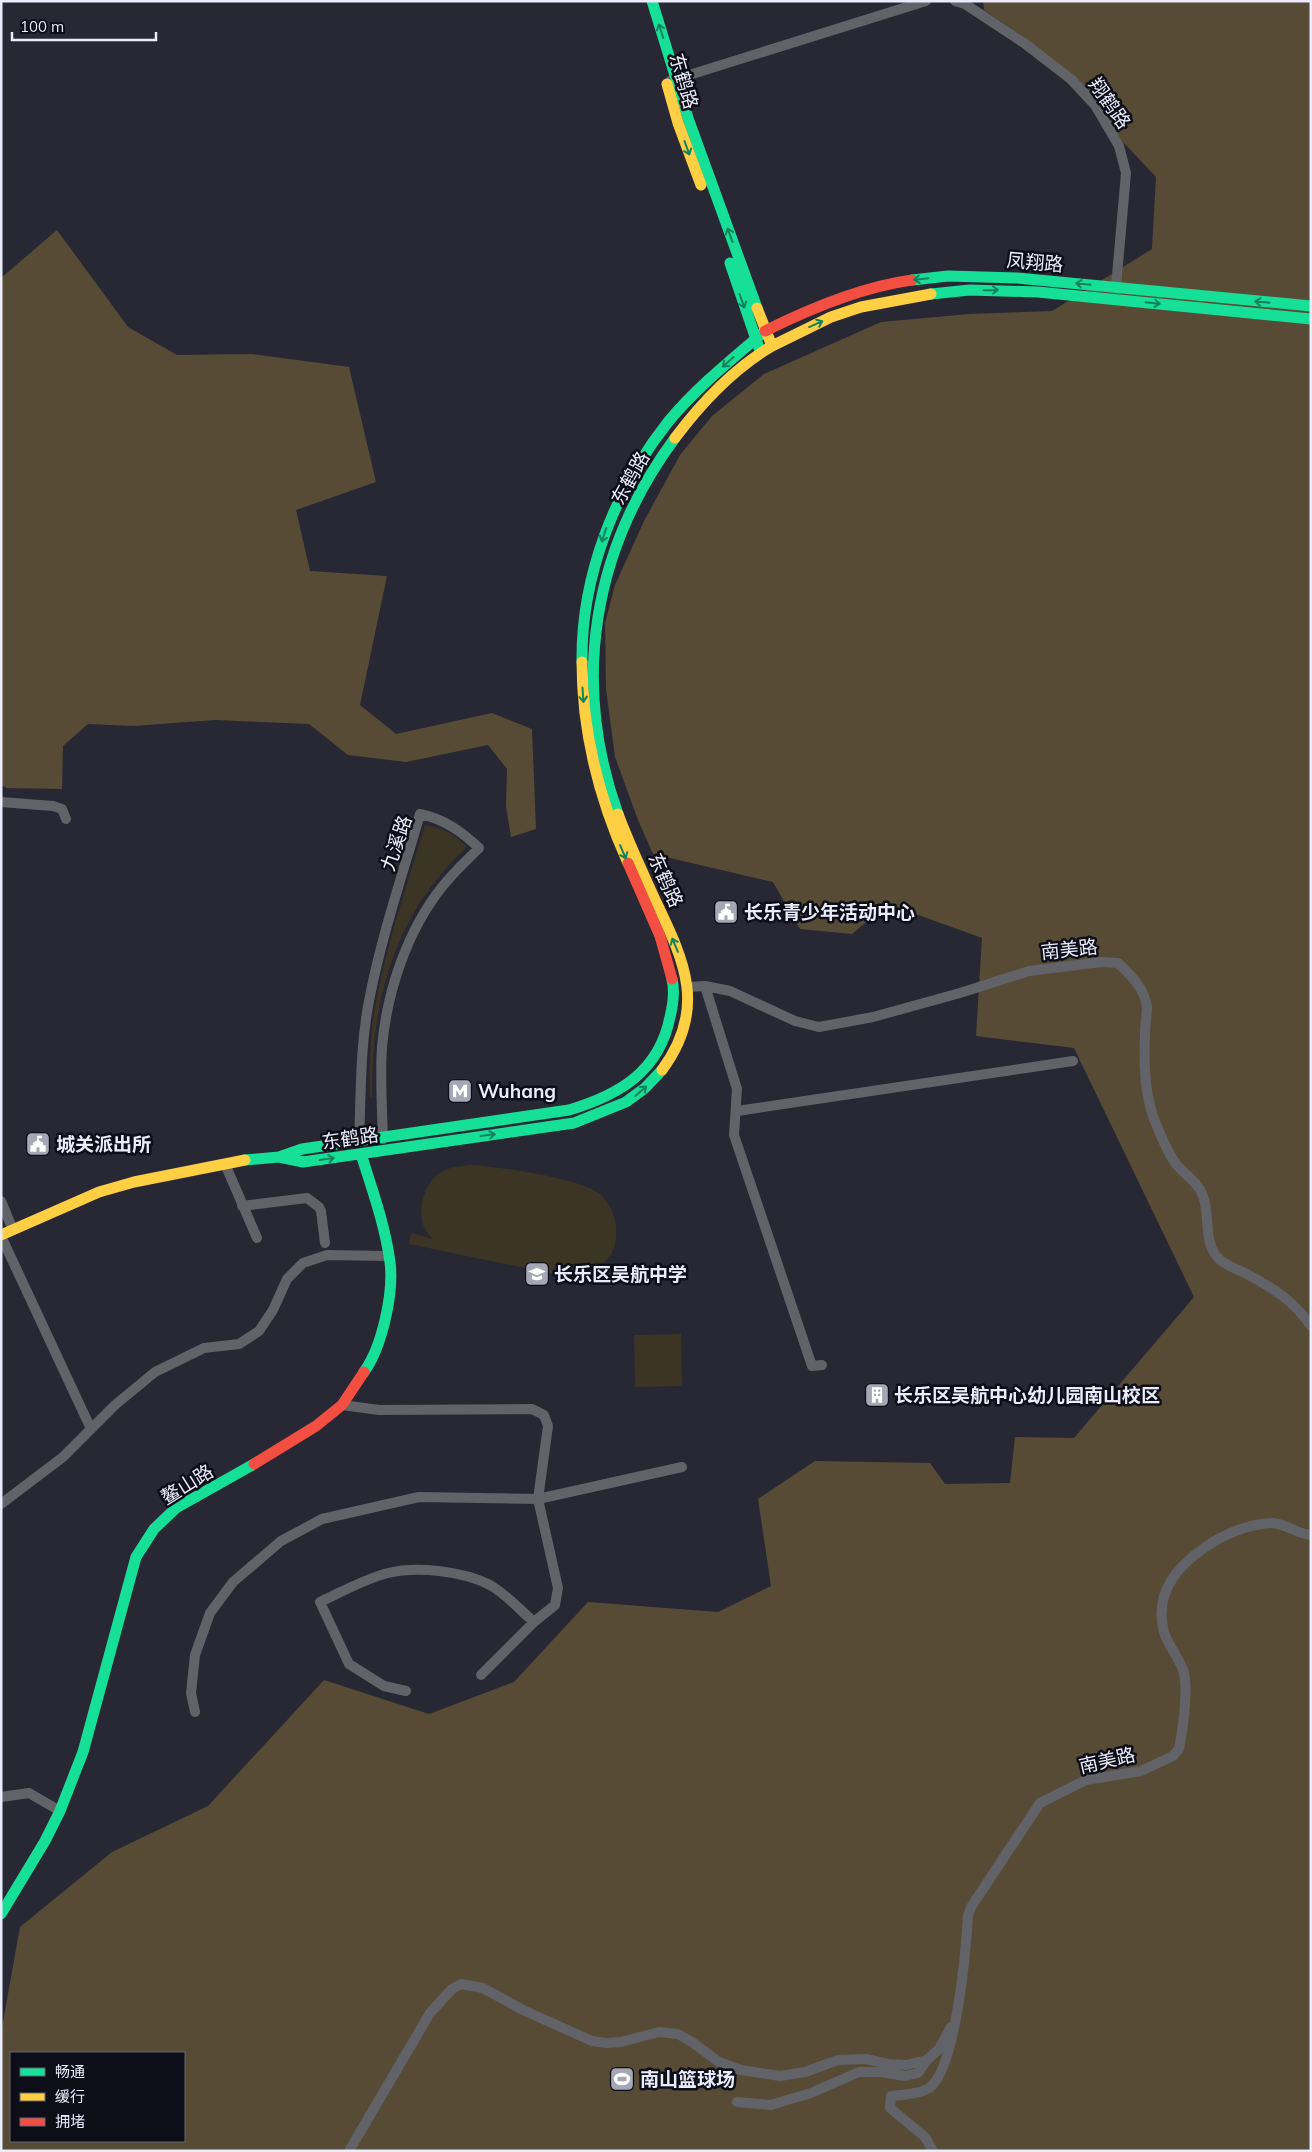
<svg xmlns="http://www.w3.org/2000/svg" width="1312" height="2152" font-family="Mulish,'Noto Sans SC',sans-serif">
<style>
.green{fill:#3c3425}
.forest{fill:#574b36;fill-rule:evenodd}
.lines{fill:none;stroke-linecap:round;stroke-linejoin:round}
.street{stroke:#626368;stroke-width:10}
.fast{stroke:#16e098;stroke-width:11}
.slow{stroke:#ffcf43;stroke-width:11}
.jam{stroke:#f24e42;stroke-width:11}
.oneway{stroke:#12825e}
.labels{text-anchor:middle;dominant-baseline:central;stroke-width:5;stroke-linejoin:round;paint-order:stroke}
.street-label{font-size:19px;fill:#eaebfb;stroke:#0d0e18}
.poi-label{font-size:19px;font-weight:bold;fill:#eaebfb;stroke:#0d0e18;text-anchor:start}
</style>
<rect width="100%" height="100%" fill="#282834"/>
<!-- green -->
<path class="green" d="M425,825C443,828 454,833 467,847C394,914 371,1001 372,1097H370C369,1066 370,1033 376,1002C387,942 408,883 425,825Z
M471,1165C496,1166 586,1179 601,1195C614,1208 619,1226 615,1244C611,1261 596,1271 580,1275L578,1279L409,1244L411,1233L433,1239C430,1236 427,1233 425,1229C416,1213 424,1182 441,1172C449,1167 462,1166 471,1165Z
M681,1334L682,1386L635,1387L634,1335Z"/>
<!-- forest -->
<path class="forest" d="M983,1H1311V2151H1V2033L20,1927L112,1852L208,1806L324,1680L429,1714L514,1682L588,1602L718,1612L771,1586L758,1499L815,1461L930,1463L945,1484L1010,1483L1015,1437L1074,1438L1194,1297L1074,1048L976,1036L982,938L888,904L852,934L800,929L773,882L653,854L638,820L615,757L606,689L605,623L615,585L644,521L680,455L712,416L764,374L881,322L969,314L1052,311L1152,249L1156,177L1024,37L984,10ZM11,2053H184V2141H11Z
M57,230L128,327L177,355L252,354L349,367L376,482L296,510L310,571L387,576L360,705L396,734L492,713L532,729L536,829L511,837L506,806L507,769L488,745L406,762L348,755L309,724L215,720L133,726L88,724L63,746L62,789L7,788L1,785V278Z"/>
<g class="lines">
<!-- street -->
<path class="street" d="M955,1L965,4L1024,43L1072,80L1095,105L1119,146L1126,173L1116,287
M670,81L926,1
M1,802L53,806L62,809L66,819
M705,986L737,1089L734,1135L812,1366L822,1365
M688,987L705,986L730,991L795,1021L819,1027L873,1017L960,993L1029,971L1101,962L1118,963C1130,974 1145,989 1147,1007C1147,1015 1145,1025 1145,1033C1144,1061 1144,1089 1153,1116C1159,1132 1166,1150 1176,1164C1185,1175 1198,1182 1203,1196C1211,1217 1202,1243 1220,1260C1227,1266 1239,1270 1247,1274C1274,1289 1293,1300 1311,1326
M737,1111L1073,1061
M359,1142C361,1095 360,1047 369,1001C381,938 402,876 420,814C444,819 461,831 479,848C466,861 453,873 442,887C407,931 387,991 382,1047C380,1077 382,1108 383,1139
M225,1164L257,1238
M1,1201L13,1230
M242,1206L307,1198L319,1207L321,1211L325,1243
M1,1236L91,1429
M342,1405L379,1410L532,1409L544,1415L548,1426L538,1499L558,1588L555,1605L534,1622L481,1675
M1,1504L63,1457L115,1405L155,1372L204,1348L239,1344L259,1331L273,1310L287,1279L303,1263L327,1255L388,1256
M406,1691L384,1686L349,1664L320,1602C342,1592 364,1579 388,1573C417,1566 463,1571 490,1585C506,1594 520,1610 534,1622
M195,1712L191,1693L195,1655L210,1613L233,1582L281,1541L322,1519L419,1497L538,1499L682,1467
M1,1797L29,1793L60,1811
M737,2102L771,2105L811,2093L859,2072H881L905,2076L918,2073L927,2060
M349,2151L430,2013L452,1989L461,1984L483,1988L523,2010L592,2041L606,2043L621,2042L659,2032L678,2034L692,2042L719,2062L741,2070L780,2076L805,2072L838,2060L866,2059L888,2064L906,2065L927,2060L939,2049L951,2027
M933,2151L925,2137L890,2108L891,2096C903,2095 919,2094 929,2088C956,2070 966,1949 968,1916L971,1907L1040,1803L1086,1780L1141,1771L1173,1756L1179,1749C1183,1729 1188,1693 1184,1673C1180,1658 1168,1646 1164,1632C1154,1595 1175,1568 1204,1548C1222,1535 1248,1524 1271,1523C1285,1523 1297,1534 1311,1535"/>
<!-- fast -->
<path class="fast" d="M652,1L689,121L757,308
M730,263L759,348
M912,280L948,276L1017,278L1311,306
M931,294L970,290L1038,292L1311,319
M582,662C581,576 615,489 668,422C696,388 731,360 765,331
M618,814C571,683 592,550 675,438
M361,1154C372,1189 385,1225 390,1262C394,1293 382,1347 364,1372
M279,1157L303,1162L574,1123L626,1102L645,1088L662,1070
M245,1160L279,1157L302,1149L569,1110C619,1095 659,1072 670,1017C673,1005 675,992 672,979
M1,1914L45,1841L60,1811L83,1752L136,1557L154,1529L176,1508L254,1464"/>
<!-- slow -->
<path class="slow" d="M667,84L678,123L701,185
M772,346L831,317L861,307L931,294
M675,438C702,402 733,369 772,346L757,308
M582,662C582,732 599,799 628,863
M618,814C629,844 643,873 656,902C685,962 707,1009 662,1070
M1,1235L99,1192L134,1182L245,1160"/>
<!-- jam -->
<path class="jam" d="M765,331C811,308 861,287 912,280
M628,863L660,936L672,979
M254,1464L316,1426L342,1405L364,1372"/>
</g>
<!-- one-way arrows -->
<defs><path id="oneway-shaft" d="M-6 0H5M1.5-3L5.5 0L1.5 3" fill="none" stroke-width="1.6" stroke-linecap="round" stroke-linejoin="round" transform="scale(1.25)"/></defs>
<g class="oneway">
<use href="#oneway-shaft" transform="translate(661 31) rotate(-108)"/>
<use href="#oneway-shaft" transform="translate(687 148) rotate(70)"/>
<use href="#oneway-shaft" transform="translate(730 235) rotate(-110)"/>
<use href="#oneway-shaft" transform="translate(921 279) rotate(174)"/>
<use href="#oneway-shaft" transform="translate(1083 284) rotate(-174)"/>
<use href="#oneway-shaft" transform="translate(991 290) rotate(-1)"/>
<use href="#oneway-shaft" transform="translate(742 301) rotate(71)"/>
<use href="#oneway-shaft" transform="translate(1262 302) rotate(-174)"/>
<use href="#oneway-shaft" transform="translate(1153 303) rotate(6)"/>
<use href="#oneway-shaft" transform="translate(816 324) rotate(-24)"/>
<use href="#oneway-shaft" transform="translate(728 362) rotate(138)"/>
<use href="#oneway-shaft" transform="translate(604 535) rotate(108)"/>
<use href="#oneway-shaft" transform="translate(583 695) rotate(86)"/>
<use href="#oneway-shaft" transform="translate(623 852) rotate(67)"/>
<use href="#oneway-shaft" transform="translate(675 945) rotate(-113)"/>
<use href="#oneway-shaft" transform="translate(641 1091) rotate(-42)"/>
<use href="#oneway-shaft" transform="translate(488 1135) rotate(-8)"/>
<use href="#oneway-shaft" transform="translate(327 1159) rotate(-8)"/>
</g>
<!-- icons -->
<defs>
<symbol id="civic-square" viewBox="-11 -11 22 22"><rect x="-9" y="-9" width="18" height="18" rx="4" fill="#a6a7b5" stroke="#0d0e18"/><path d="M-.6-6.5H3V-4.5H.6V-3L4-1V1h2V6H-6V1h2V-1L-.6-3ZM-1.2 2.5V6h2.4V2.5Z" fill="#fff"/></symbol>
<symbol id="metro-square" viewBox="-11 -11 22 22"><rect x="-9" y="-9" width="18" height="18" rx="4" fill="#a6a7b5" stroke="#0d0e18"/><path d="M-5.5 5V-5H-3L0 0L3-5H5.5V5H3V-.5L0 4L-3-.5V5Z" fill="#fff"/></symbol>
<symbol id="school-square" viewBox="-11 -11 22 22"><rect x="-9" y="-9" width="18" height="18" rx="4" fill="#a6a7b5" stroke="#0d0e18"/><path d="M0-5L7-2L0 1L-7-2ZM-4 1L0 2.5L4 1V4Q0 6-4 4Z" fill="#fff"/></symbol>
<symbol id="building-square" viewBox="-11 -11 22 22"><rect x="-9" y="-9" width="18" height="18" rx="4" fill="#a6a7b5" stroke="#0d0e18"/><path d="M-4-6H4V6H1V3H-1V6H-4ZM-2.5-4.3h1.7v1.8h-1.7ZM.8-4.3h1.7v1.8H.8ZM-2.5-1h1.7V.8h-1.7ZM.8-1h1.7V.8H.8Z" fill="#fff"/></symbol>
<symbol id="stadium-square" viewBox="-11 -11 22 22"><rect x="-9" y="-9" width="18" height="18" rx="4" fill="#a6a7b5" stroke="#0d0e18"/><path d="M0-5a6.5 5 0 1 0 0 10a6.5 5 0 1 0 0-10ZM-3.5-1.8h7v3.6h-7Z" fill="#fff"/></symbol>
</defs>
<g fill-rule="evenodd">
<use href="#civic-square" x="712" y="898" width="28" height="28"/>
<use href="#metro-square" x="446" y="1077" width="28" height="28"/>
<use href="#civic-square" x="24" y="1130" width="28" height="28"/>
<use href="#school-square" x="523" y="1260" width="28" height="28"/>
<use href="#building-square" x="863" y="1381" width="28" height="28"/>
<use href="#stadium-square" x="608" y="2065" width="28" height="28"/>
</g>
<g class="labels">
<!-- street labels -->
<g class="street-label">
<text transform="translate(684 81) rotate(74)">东鹤路</text>
<text transform="translate(1110 103) rotate(55)">翔鹤路</text>
<text transform="translate(1035 262) rotate(5)">凤翔路</text>
<text transform="translate(630 478) rotate(-61)">东鹤路</text>
<text transform="translate(396 843) rotate(-71)">九溪路</text>
<text transform="translate(666 880) rotate(66)">东鹤路</text>
<text transform="translate(1069 949) rotate(-6)">南美路</text>
<text transform="translate(350 1138) rotate(-8)">东鹤路</text>
<text transform="translate(187 1484) rotate(-32)">鳌山路</text>
<text transform="translate(1107 1760) rotate(-13)">南美路</text>
</g>
<!-- poi labels -->
<g class="poi-label">
<text x="744" y="912">长乐青少年活动中心</text>
<text x="478" y="1091">Wuhang</text>
<text x="56" y="1144">城关派出所</text>
<text x="554" y="1274">长乐区吴航中学</text>
<text x="894" y="1395">长乐区吴航中心幼儿园南山校区</text>
<text x="640" y="2079">南山篮球场</text>
</g>
</g>
<!-- border -->
<rect width="1312" height="2152" fill="none" stroke="#eaebfb" stroke-width="5"/>
<!-- legend -->
<rect x="10" y="2052" width="175" height="90" fill="#0d0e18" stroke="#656673"/>
<rect x="20" y="2068" width="25" height="8" fill="#16e098" stroke="#656673"/>
<text x="55" y="2077" font-size="15" fill="#eaebfb">畅通</text>
<rect x="20" y="2093" width="25" height="8" fill="#ffcf43" stroke="#656673"/>
<text x="55" y="2102" font-size="15" fill="#eaebfb">缓行</text>
<rect x="20" y="2118" width="25" height="8" fill="#f24e42" stroke="#656673"/>
<text x="55" y="2127" font-size="15" fill="#eaebfb">拥堵</text>
<!-- scale -->
<path d="M12 32v8h144v-8" fill="none" stroke="#eaebfb" stroke-width="2.5"/>
<text x="20" y="32" font-size="15" fill="#eaebfb" stroke="#0d0e18" stroke-width="4" paint-order="stroke">100 m</text>
</svg>
